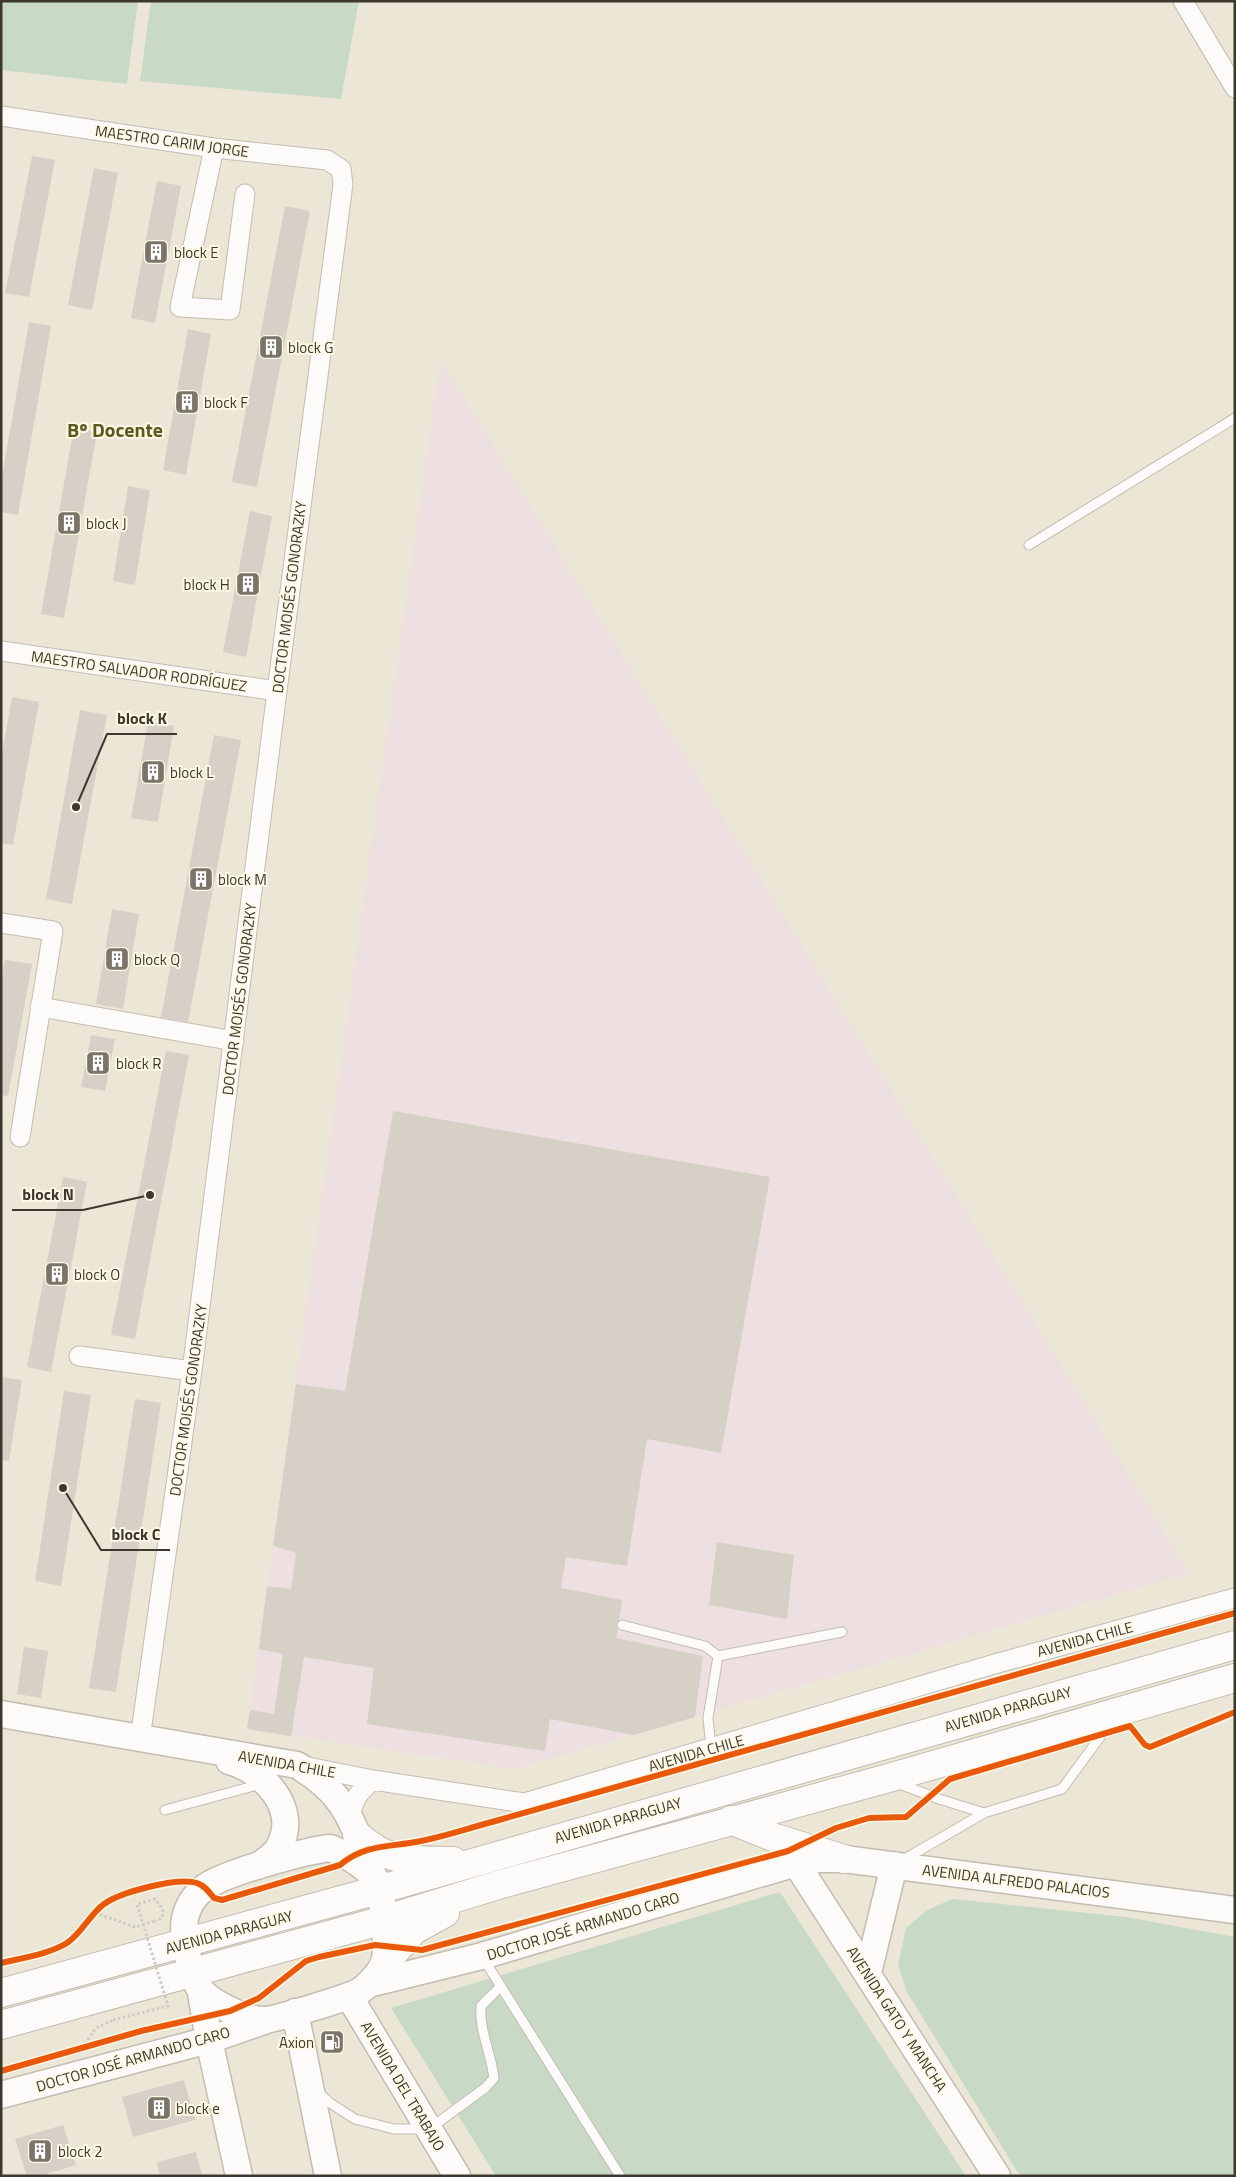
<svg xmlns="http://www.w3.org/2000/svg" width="1236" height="2177" font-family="'Titillium Web',sans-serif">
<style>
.commercial{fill:#eedfe0}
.green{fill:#c8d9c6}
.building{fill:#d7d0c7}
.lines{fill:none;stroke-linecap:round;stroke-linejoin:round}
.lane-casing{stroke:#c2bdb1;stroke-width:11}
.street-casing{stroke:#c2bdb1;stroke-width:21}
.secondary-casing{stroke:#c2bdb1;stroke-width:29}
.primary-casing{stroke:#c2bdb1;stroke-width:30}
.path{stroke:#cdcbc6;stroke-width:3;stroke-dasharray:2.5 2.5;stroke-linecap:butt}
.lane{stroke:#fcfbf9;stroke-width:9}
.street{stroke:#fcfbf9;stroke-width:19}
.secondary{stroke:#fcfbf9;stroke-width:26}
.primary{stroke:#fcfbf9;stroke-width:28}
.path-bridge{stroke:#cdcbc6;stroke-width:3;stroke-dasharray:2.5 2.5;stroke-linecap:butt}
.cycleway-casing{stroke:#fef8e6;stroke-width:9}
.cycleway{stroke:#e8590c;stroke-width:6}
.labels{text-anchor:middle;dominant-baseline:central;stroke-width:4;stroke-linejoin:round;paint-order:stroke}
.street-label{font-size:15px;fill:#3c382d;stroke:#fef8e6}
.poi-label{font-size:15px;fill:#3c382d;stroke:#fef8e6;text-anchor:start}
.district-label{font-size:20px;font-weight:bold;fill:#5f581c;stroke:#fef8e6}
.leader{fill:none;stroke:#3c382d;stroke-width:2}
.callout-dot{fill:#3c382d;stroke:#fef8e6;stroke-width:2}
.callout-label{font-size:16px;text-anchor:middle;font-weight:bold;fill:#3c382d;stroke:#fef8e6;stroke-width:4;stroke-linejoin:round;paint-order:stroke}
</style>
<rect width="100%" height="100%" fill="#ece6d6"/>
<!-- commercial -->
<path class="commercial" d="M440,360L1189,1573L515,1769L247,1729Z"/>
<!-- green -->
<path class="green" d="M1,1H138L127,84L1,70Z
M151,1H359L341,99L140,81Z
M780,1892L966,2176H496L391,2008Z
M952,1899L1126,1917L1235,1937V2176H1020L907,1992L898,1965L906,1928L926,1911Z"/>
<!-- building -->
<path class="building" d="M32,156L55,160L29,297L5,293Z
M94,168L118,173L92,310L68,305Z
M157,181L181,186L155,323L131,318Z
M285,206L310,211L257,487L232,482Z
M29,322L51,326L18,515L1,512V482Z
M188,329L211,334L186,475L163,470Z
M74,427L97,432L64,618L41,614Z
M128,486L150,490L135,585L113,581Z
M250,511L272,516L246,657L223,652Z
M12,697L39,702L13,845L1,843V759Z
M80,710L107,715L72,904L46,899Z
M148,722L174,726L158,822L131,818Z
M214,735L241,740L188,1022L161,1017Z
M112,909L139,914L123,1009L96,1004Z
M5,960L32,964L8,1096L1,1095V982Z
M91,1035L115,1039L105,1091L81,1087Z
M166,1051L189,1055L135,1339L111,1335Z
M393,1111L770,1177L721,1453L647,1439L627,1566L566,1557L561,1588L622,1600L619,1620L616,1624L618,1629L616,1638L703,1656L695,1717L634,1735L550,1719L545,1751L367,1724L374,1668L304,1657L291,1736L247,1729L250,1710L274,1714L283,1654L259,1649L267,1586L291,1589L296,1553L273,1546L296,1384L345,1391Z
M63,1177L87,1182L51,1372L27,1367Z
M1,1377L22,1380L9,1461L1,1460Z
M64,1391L91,1395L61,1586L35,1581Z
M135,1399L161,1403L116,1692L89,1688Z
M717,1542L794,1555L787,1619L709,1605Z
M24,1647L48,1651L41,1698L17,1694Z
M184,2080L195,2120L133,2137L122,2097Z
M63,2125L76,2165L40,2176H27L15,2139Z
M196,2152L202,2176H160L157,2162Z"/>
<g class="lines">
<defs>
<path id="lane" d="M1029,545L1235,418
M622,1625L705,1646L718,1656L708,1718L711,1748
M718,1656L842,1632
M897,1783L939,1799L984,1813L1062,1789L1111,1722
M165,1810L261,1784
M903,1860L984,1813
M483,1958L620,2176
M317,2091L330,2103L355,2119L394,2129H429L485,2088L494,2078C491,2053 479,2030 481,2006L501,1986"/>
<path id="street" d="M1183,1L1235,88
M1,116L214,148L327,160L341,169L343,184L277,691L192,1371L140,1739
M214,148L180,307L230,310L245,194
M1,651L277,691
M1,923L53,931L20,1137
M40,1007L234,1041
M79,1356L192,1371
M303,1766L373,1780L524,1803L998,1663L1235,1598
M350,1818C353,1800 358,1792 373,1780"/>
<path id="secondary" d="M1,1714L297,1765C340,1791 348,1811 366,1856
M229,1761C263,1770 299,1808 280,1845C276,1855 266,1860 258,1866
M330,1848C344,1853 365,1866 374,1877C383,1890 390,1952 383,1966C377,1975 369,1985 360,1991C350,1997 272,2021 262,2020C247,2019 233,2012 220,2005C197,1993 194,1980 188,1957C185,1941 181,1924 188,1909C191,1901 198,1893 204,1888C223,1873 305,1851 330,1848Z
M796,1863L997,2176
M868,1973L894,1865
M369,1984L482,1956L796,1863L819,1859H844L1235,1910
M201,1993L209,2040L239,2176
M349,1996L457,2176
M295,2012L328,2176
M1,2095L209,2040L264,2021"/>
<path id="primary" d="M731,1820L775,1838L844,1859
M357,1835C363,1840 369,1845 376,1849C398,1863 428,1860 453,1861
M384,1964L414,1930L445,1913
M1,1993L378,1890L1235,1645
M1,2025L384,1920L498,1885L885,1779L1235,1678"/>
</defs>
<!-- lane casing -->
<use href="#lane" class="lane-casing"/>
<!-- street casing -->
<use href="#street" class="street-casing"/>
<!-- secondary casing -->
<use href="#secondary" class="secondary-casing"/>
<!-- primary casing -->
<use href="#primary" class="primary-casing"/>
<!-- path -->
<path class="path" d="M95,1913L135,1927L155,1921
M82,2048L96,2028L113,2020"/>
<!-- lane -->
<use href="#lane" class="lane"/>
<!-- street -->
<use href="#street" class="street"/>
<!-- secondary -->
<use href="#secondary" class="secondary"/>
<!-- primary -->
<use href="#primary" class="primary"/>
<!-- path-bridge -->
<path class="path-bridge" d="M113,2020L168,2006L137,1904L155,1899L163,1910L162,1918L155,1921"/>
<defs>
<path id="cycleway" d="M1,1963C22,1958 49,1954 67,1943C82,1933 90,1914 104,1904C121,1892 177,1877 197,1883C205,1886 208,1891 214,1898L222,1900L340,1865C364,1845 387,1847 416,1842C444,1837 472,1827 499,1820L1235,1613
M1,2071L141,2031L230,2011L259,1998L306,1961L319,1957L375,1945L422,1950L788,1851L836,1828L869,1818L906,1817L950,1779L1130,1726L1145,1745L1150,1747L1235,1712"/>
</defs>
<!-- cycleway casing -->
<use href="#cycleway" class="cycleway-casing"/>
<!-- cycleway -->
<use href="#cycleway" class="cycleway"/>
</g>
<!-- icons -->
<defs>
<symbol id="building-square" viewBox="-11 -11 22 22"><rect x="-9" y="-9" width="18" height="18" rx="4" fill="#7a7568" stroke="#fef8e6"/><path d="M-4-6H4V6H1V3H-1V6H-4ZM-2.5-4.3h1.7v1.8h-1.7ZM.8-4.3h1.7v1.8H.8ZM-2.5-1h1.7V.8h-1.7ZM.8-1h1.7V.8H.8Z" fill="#fff"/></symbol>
<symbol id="fuel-square" viewBox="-11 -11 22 22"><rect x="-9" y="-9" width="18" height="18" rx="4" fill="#7a7568" stroke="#fef8e6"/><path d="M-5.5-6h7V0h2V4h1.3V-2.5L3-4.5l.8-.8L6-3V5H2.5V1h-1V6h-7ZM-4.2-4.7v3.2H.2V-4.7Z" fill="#fff"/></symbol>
</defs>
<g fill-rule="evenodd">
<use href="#building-square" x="142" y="238" width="28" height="28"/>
<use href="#building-square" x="257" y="333" width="28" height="28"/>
<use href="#building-square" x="173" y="388" width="28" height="28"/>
<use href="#building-square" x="55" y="509" width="28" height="28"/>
<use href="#building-square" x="234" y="570" width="28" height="28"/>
<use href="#building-square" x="139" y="758" width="28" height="28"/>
<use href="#building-square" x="187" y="865" width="28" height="28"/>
<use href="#building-square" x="103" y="945" width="28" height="28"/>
<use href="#building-square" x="84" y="1049" width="28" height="28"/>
<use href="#building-square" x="43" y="1260" width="28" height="28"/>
<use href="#fuel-square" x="318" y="2028" width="28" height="28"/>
<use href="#building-square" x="145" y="2094" width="28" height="28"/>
<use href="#building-square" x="26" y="2137" width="28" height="28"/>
</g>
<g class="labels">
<!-- street labels -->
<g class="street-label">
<text transform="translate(172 141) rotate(8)">MAESTRO CARIM JORGE</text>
<text transform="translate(289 597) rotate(-83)">DOCTOR MOISÉS GONORAZKY</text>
<text transform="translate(139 671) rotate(8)">MAESTRO SALVADOR RODRÍGUEZ</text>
<text transform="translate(239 999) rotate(-83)">DOCTOR MOISÉS GONORAZKY</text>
<text transform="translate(188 1400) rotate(-82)">DOCTOR MOISÉS GONORAZKY</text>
<text transform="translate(1085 1639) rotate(-15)">AVENIDA CHILE</text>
<text transform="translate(1008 1709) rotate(-16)">AVENIDA PARAGUAY</text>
<text transform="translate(696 1753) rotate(-16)">AVENIDA CHILE</text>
<text transform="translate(287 1764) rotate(10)">AVENIDA CHILE</text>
<text transform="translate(618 1820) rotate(-16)">AVENIDA PARAGUAY</text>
<text transform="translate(1016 1881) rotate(7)">AVENIDA ALFREDO PALACIOS</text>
<text transform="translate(583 1926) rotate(-17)">DOCTOR JOSÉ ARMANDO CARO</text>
<text transform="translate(229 1932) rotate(-15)">AVENIDA PARAGUAY</text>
<text transform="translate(897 2019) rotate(57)">AVENIDA GATO Y MANCHA</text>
<text transform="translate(133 2059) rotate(-16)">DOCTOR JOSÉ ARMANDO CARO</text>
<text transform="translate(403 2086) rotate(59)">AVENIDA DEL TRABAJO</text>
</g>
<!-- poi labels -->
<g class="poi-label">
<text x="174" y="252">block E</text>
<text x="288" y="347">block G</text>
<text x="204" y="402">block F</text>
<text x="86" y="523">block J</text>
<text x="230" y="584" text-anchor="end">block H</text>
<text x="170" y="772">block L</text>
<text x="218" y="879">block M</text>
<text x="134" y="959">block Q</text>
<text x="116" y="1063">block R</text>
<text x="74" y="1274">block O</text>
<text x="314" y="2042" text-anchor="end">Axion</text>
<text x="176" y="2108">block e</text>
<text x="58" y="2151">block 2</text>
</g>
<!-- district labels -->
<g class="district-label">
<text x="115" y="429">Bº Docente</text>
</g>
</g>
<!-- callouts -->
<path class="leader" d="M76 807L107 734H177M150 1195L83 1210H12M63 1488L101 1550H170"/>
<g class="callout-dot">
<circle cx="76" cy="807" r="5"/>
<circle cx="150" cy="1195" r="5"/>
<circle cx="63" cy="1488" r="5"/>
</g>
<g class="callout-label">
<text x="142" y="724">block K</text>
<text x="48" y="1200">block N</text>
<text x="136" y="1540">block C</text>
</g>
<!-- border -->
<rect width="1236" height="2177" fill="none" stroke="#3c382d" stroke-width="5"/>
</svg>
